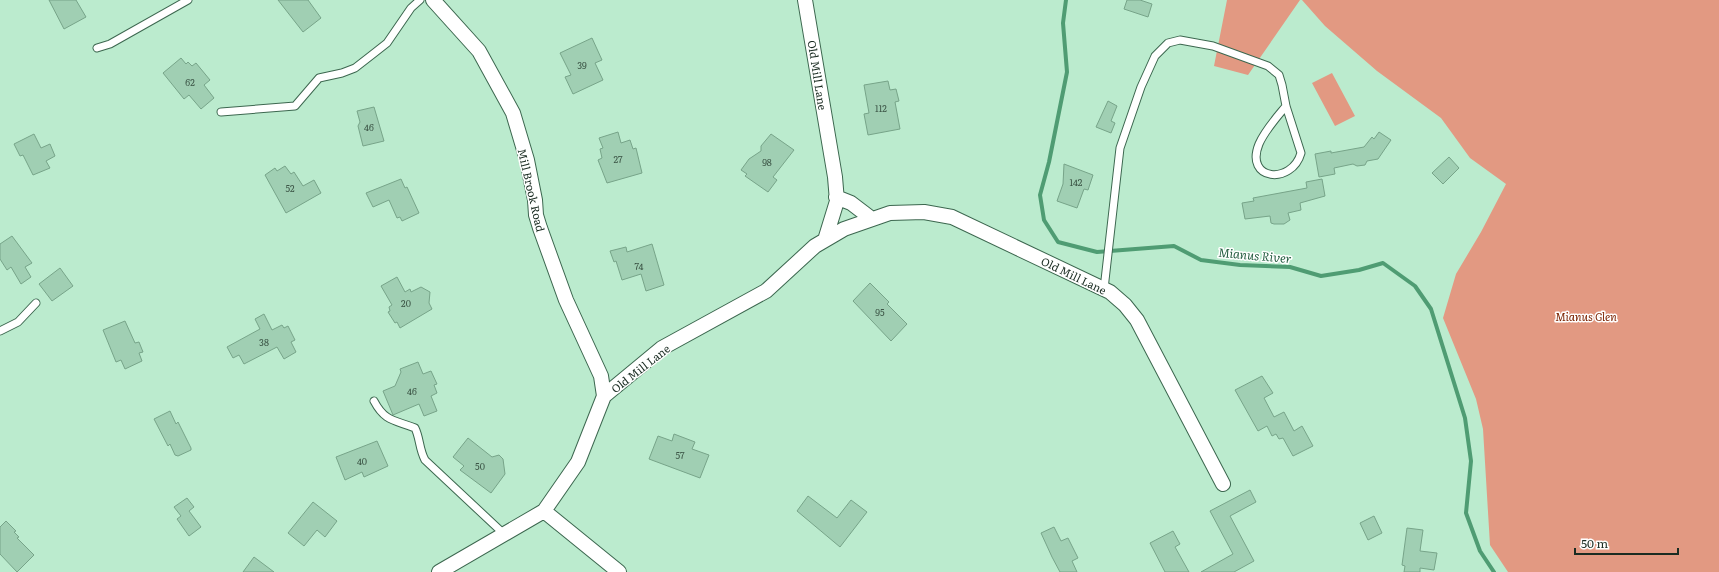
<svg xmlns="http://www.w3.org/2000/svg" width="1719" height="572" font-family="Literata,serif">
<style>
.green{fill:#e29982}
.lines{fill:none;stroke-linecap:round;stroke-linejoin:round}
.stream{stroke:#4f9c73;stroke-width:4}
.building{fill:#a0cfb3;stroke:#77a489}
.lane-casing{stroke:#3c674f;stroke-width:9}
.street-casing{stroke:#3c674f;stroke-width:16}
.lane{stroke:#fff;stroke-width:7}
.street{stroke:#fff;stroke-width:14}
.labels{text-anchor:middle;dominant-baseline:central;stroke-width:3;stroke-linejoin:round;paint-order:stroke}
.number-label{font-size:9px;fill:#3c5546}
.street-label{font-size:11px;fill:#1a2c22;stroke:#fff}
.park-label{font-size:11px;font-style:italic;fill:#7b2200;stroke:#fff}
.water-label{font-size:12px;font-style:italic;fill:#255e41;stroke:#fff}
</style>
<rect width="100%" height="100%" fill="#bbebce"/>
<!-- green -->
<path class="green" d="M1227,0H1300L1248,75L1214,66Z
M1302,0H1719V572H1508L1490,545L1483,429L1476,399L1443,318L1456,274L1481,232L1506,184L1470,158L1441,118L1377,71L1325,26Z
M1332,73L1355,116L1335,126L1312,83Z"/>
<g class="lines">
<!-- stream -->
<path class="stream" d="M1066,0L1063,23L1067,72L1049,162L1040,195L1044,220L1058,242L1097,252L1174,246L1201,260L1240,265L1290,267L1321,276L1359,270L1383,263L1415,286L1431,309L1465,418L1471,461L1466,513L1480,551L1494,572"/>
</g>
<!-- building -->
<path class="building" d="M49,0H76L86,17L64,29Z
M278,0H308L321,18L303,32Z
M1127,0H1140L1152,4L1148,17L1124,9Z
M592,38L602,60L595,63L603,80L573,94L565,77L571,75L560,53Z
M181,58L186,64L188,62L192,66L196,63L210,80L204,85L214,98L201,109L189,95L184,99L163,73Z
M888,81L890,90L896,89L899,101L895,102L900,129L868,135L864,114L869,113L864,85Z
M1108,101L1117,106L1111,121L1115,123L1111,133L1096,127Z
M374,107L384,141L363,146L358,126L360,122L357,111Z
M618,132L621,143L630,140L633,149L636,148L642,173L607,183L598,160L602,158L600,149L603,148L599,138Z
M1379,132L1391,140L1378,159L1367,161L1365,165L1357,166L1353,164L1334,168L1335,174L1319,177L1315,154L1331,151V153L1364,147L1372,137L1374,139Z
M34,134L41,148L50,144L55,156L46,161L50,168L33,175L23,155L20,156L14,144Z
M771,134L794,150L773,177L777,180L768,192L745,176L747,174L741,170L749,159L761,151V146Z
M1449,157L1459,168L1443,184L1432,173Z
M1064,164L1093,175L1088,190L1084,189L1077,208L1057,201L1063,184Z
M285,166L291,174L294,172L303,186L314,180L321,193L286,213L265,175L275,168L277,171Z
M401,179L405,188L407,187L419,213L402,221L400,217L397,218L389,200L373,207L366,193Z
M1322,179L1325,196L1300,203L1301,210L1288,213L1290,220L1284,224H1274L1271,223L1270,216L1245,219L1242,203L1254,201L1253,198L1307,188L1306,182Z
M12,236L32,263L25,267L31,277L21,284L11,267L7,270L0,259V244Z
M652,244L664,285L646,291L641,274L622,280L616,261L614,262L610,251L626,247L627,252Z
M60,268L73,286L52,301L39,284Z
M397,277L405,292L410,289L411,292L421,287L430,292L429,303L432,309L400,328L397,322L395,323L388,312L390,311L389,307L392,305L381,286Z
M870,283L889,302L887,304L907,324L891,341L853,301Z
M264,314L272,330L282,325L284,328L288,326L295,340L291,342L296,352L284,359L277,347L244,364L239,355L233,358L227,347L260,329L255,319Z
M125,321L135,343L139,342L143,352L139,353L142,361L125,369L121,360L116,362L103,330Z
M418,362L423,374L431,371L437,384L434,385L437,393L431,396L437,411L424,416L419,404L393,415L383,391L395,386L401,372L400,369Z
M1262,376L1273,393L1264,398L1274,417L1284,412L1294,431L1302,426L1313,446L1293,456L1283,438L1279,439L1276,434L1272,436L1267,426L1258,431L1235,390Z
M170,411L176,424L178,422L191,448V450L178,456L175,455L170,444L168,446L154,419Z
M674,434L695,442L692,449L709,455L700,478L649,459L658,436L672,441Z
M468,438L492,457L499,455L503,459L505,474L491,493L460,470L464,466L453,457Z
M377,441L388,466L364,477L362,472L345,480L336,457Z
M1250,490L1256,502L1230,516L1254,561L1234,572H1201L1233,554L1210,511Z
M808,496L837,518L851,500L867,512L840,547L797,511Z
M187,498L194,507L189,511L201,527L189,536L177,519L181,516L174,507Z
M313,502L337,521L325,537L317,530L304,546L288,533Z
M1374,516L1382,533L1368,540L1360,523Z
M6,521L16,531L14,532L19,537L17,538L34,555L17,572L0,554V527Z
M1054,527L1061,541L1068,538L1078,558L1072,561L1077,572H1060L1052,557L1041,533Z
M1407,528L1423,530L1420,551L1437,553L1434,570L1420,568V572H1404L1405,566L1402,565Z
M1173,531L1180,544L1175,547L1189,572H1165L1150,543Z
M254,557L274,572H243Z"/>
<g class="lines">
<defs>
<path id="lane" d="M97,48L110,44L188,0
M221,112L295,106L319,78L342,73L355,68L373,54L387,43L411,8L420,0
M1104,289L1120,148L1141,87L1155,56L1168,43L1180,40L1213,46L1268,66L1279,75L1282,85L1286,106L1301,153C1292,185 1244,181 1259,144C1265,130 1277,117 1286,106
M0,331L18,322L36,303
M374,401C385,422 395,420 415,428C420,438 419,449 425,460L504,534"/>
<path id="street" d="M433,0L479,51L513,113L527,160L535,200L536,215L540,228L566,300L601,376L604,396
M805,0L835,177L837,201L825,240
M836,197L851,203L872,219
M544,511L619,572
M439,572L544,511L578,462L604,396L662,348L766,291L815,246L844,229L890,213L924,212L952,217L1110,292L1125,305L1137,320L1223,484"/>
</defs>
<!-- lane casing -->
<use href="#lane" class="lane-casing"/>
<!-- street casing -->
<use href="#street" class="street-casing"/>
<!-- lane -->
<use href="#lane" class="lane"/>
<!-- street -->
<use href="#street" class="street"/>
</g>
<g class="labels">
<!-- number labels -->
<g class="number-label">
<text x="582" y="65">39</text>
<text x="190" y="82">62</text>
<text x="881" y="108">112</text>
<text x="369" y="127">46</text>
<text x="618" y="159">27</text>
<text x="767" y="162">98</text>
<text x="1076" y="182">142</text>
<text x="290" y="188">52</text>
<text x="639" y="266">74</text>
<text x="406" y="303">20</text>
<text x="880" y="312">95</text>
<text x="264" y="342">38</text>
<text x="412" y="391">46</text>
<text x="680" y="455">57</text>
<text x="362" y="461">40</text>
<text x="480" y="466">50</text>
</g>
<!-- street labels -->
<g class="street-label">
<text transform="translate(818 75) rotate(81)">Old Mill Lane</text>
<text transform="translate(532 190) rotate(77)">Mill Brook Road</text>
<text transform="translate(1074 275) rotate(26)">Old Mill Lane</text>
<text transform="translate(640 368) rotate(-38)">Old Mill Lane</text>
</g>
<!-- park labels -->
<g class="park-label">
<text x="1586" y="316">Mianus Glen</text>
</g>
<!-- water labels -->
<g class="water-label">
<text transform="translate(1255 255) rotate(5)">Mianus River</text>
</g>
</g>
<!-- scale -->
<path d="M1575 548v6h103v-6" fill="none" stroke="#1a2c22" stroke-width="2"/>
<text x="1581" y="548" font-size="12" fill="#1a2c22" stroke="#ffffff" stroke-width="3" paint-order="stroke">50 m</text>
</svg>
